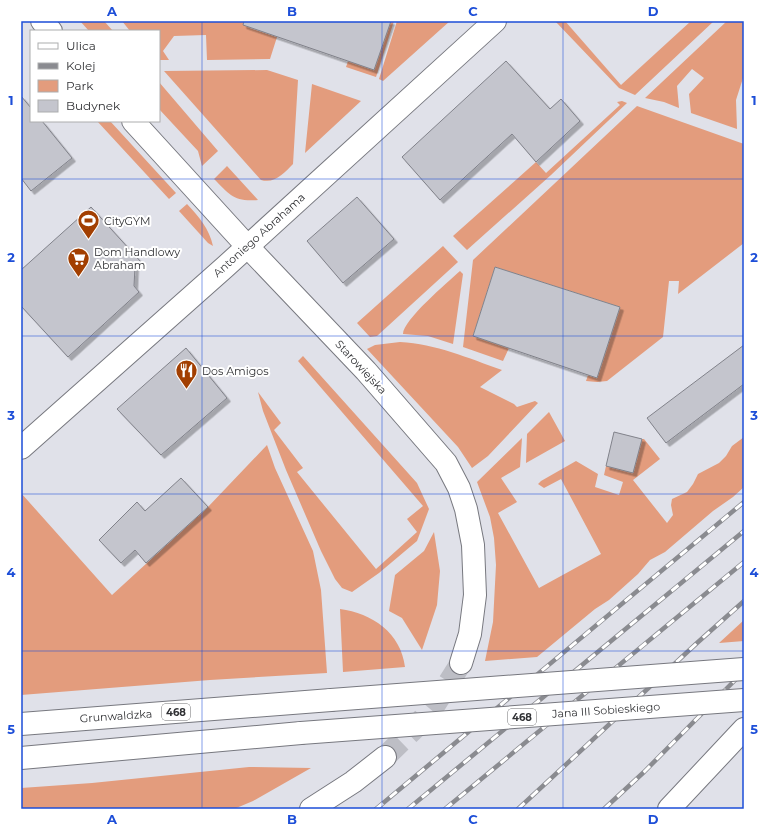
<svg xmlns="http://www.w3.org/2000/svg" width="765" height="830" font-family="Montserrat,sans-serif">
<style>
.green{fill:#e39c7d}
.building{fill:#c4c5cd;stroke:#81828a;filter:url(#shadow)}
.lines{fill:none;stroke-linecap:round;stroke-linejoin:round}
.secondary-tunnel{stroke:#bdbec5;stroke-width:22;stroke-dasharray:22 11;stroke-linecap:butt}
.minor-casing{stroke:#77787f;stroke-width:24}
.tertiary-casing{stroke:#77787f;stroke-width:24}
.secondary-casing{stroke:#77787f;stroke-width:24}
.primary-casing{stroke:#77787f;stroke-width:24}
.minor{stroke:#fff;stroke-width:22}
.tertiary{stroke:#fff;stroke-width:22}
.secondary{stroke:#fff;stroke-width:22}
.primary{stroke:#fff;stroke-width:22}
.rail-casing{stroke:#8a8b90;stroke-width:4.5}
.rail{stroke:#fff;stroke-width:3;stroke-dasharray:9;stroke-linecap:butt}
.primary-bridge-casing{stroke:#77787f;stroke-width:24;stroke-linecap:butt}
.primary-bridge{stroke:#fff;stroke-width:22}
.grid{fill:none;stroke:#1d4ed8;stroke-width:1;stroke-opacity:0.55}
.labels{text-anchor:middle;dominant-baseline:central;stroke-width:4;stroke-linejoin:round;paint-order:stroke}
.shield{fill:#fff;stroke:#6e6f71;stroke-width:1}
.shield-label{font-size:10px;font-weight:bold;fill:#303134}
.poi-label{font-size:11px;fill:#303134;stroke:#fff;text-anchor:start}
.street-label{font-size:11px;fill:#303134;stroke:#fff}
.neatline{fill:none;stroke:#1d4ed8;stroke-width:1.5}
.grid-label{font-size:13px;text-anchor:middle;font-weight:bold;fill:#1d4ed8}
</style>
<defs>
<filter id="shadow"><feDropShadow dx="3.5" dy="3.5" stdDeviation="0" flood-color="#0004"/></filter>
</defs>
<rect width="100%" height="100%" fill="#e0e1e9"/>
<!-- green -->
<path class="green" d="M80,21H104L113,31H89Z
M122,21H252L250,28L277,37L270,59L207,60L206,35L174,36L163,51L169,60H159V31H130Z
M391,21H394L376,77L346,67L348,61L374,70Z
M397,21H450L383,81L379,79Z
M555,21H565L621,85L691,21H714L635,95L619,88Z
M727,21H744V75L736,100L737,129L691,113L689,94L704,78L692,69L677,86L679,108L664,102L645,98Z
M267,70L298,80L293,164C284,173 275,184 261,180L164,71Z
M159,82L218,151L202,166L198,151L159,109Z
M312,84L361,101L305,153Z
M622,101L627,103L551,175L467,250L453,236L536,162L546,173L620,105L617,102Z
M637,106L744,144V243L678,294L679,281H669L663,337L607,381L597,382L586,381L588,375L597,378L620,307L495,267L473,336L509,348L503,361L463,347L473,260Z
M97,121H110L176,193L169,199Z
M227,166L258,200C234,202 230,195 214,179Z
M187,204C199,217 209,228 213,246L208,243L179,211Z
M443,246L458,262L377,336L370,337L357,323Z
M460,271L463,274L453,344L428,336L403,334C403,320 448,282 460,271Z
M400,342C436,344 468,358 502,370L480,387L514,404L517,407L535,401L538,403L488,456L472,468L458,447L367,349L375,345Z
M303,356L417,483L429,509L417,541L379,573L352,592L342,588L335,579L321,551L286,470L263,411L258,392L281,423L274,430L303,468L297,472L376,569L417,532L407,519L423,506L298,361Z
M549,412L565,441L526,463L527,434Z
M744,437V487L733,497L713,511L665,552L650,560L638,574L609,600L595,609L537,657L485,661L493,622L496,565L494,538L490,517L477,482L522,438L520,467L501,478L517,502L498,513L539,588L601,554L561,479L544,488L538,484L541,481L576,461L598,474L595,487L619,495L623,482L604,475L606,466L633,472L642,439H644L660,459L633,480L667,523L673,515L671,505L672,499L687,492L693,484L698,474L719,463L726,456L732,446Z
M267,445L275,468L313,551L321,590L327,673L210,680L21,695V493L112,595L207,508Z
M434,532L440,571L437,605L422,650L402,618L389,611L395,575L424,551Z
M340,609C372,613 401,633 405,667L343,672Z
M744,620V641L719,643Z
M249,767L311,768L253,801L234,809H21V788L92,783Z"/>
<!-- building -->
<path class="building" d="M244,21H391L374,70L243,25Z
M506,61L550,109L561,99L580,121L536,162L512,134L440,200L402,157Z
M21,96L31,108V121H42L72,158L31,191L21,178Z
M357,197L394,239L343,283L307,241Z
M91,207L141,262L135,267L134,286L139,292L68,357L21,306V270Z
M495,267L620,307L597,378L473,336Z
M744,345V384L666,443L647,418Z
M186,348L227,398L161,455L117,409Z
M614,432L642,439L633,473L606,466Z
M181,478L208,507L146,563L135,550L121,563L99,540L137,502L145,511Z"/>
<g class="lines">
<!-- secondary-tunnel -->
<path class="secondary-tunnel" d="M385,757L415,728L436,703L461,663"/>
<defs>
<path id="minor" d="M21,448L225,267L495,21"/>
<path id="tertiary" d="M669,809L744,729"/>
<path id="secondary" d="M42,21L51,31
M133,121L247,246L366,371L446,463L459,488L466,509L473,545L475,595L470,634L461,663
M311,809L353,782L385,757"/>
<path id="primary" d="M21,724L331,700
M21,758L301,733"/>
</defs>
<!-- minor casing -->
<use href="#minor" class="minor-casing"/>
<!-- tertiary casing -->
<use href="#tertiary" class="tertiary-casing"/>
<!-- secondary casing -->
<use href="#secondary" class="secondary-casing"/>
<!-- primary casing -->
<use href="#primary" class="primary-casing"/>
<!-- minor -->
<use href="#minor" class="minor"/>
<!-- tertiary -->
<use href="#tertiary" class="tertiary"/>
<!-- secondary -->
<use href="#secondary" class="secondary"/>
<!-- primary -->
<use href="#primary" class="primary"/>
<defs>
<path id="rail" d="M376,809L744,502
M408,809L744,531
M445,809L744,562
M518,809L697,643L744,601
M604,809L644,772L744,671"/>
</defs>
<!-- rail casing -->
<use href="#rail" class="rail-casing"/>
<!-- rail -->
<use href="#rail" class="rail"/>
<defs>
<path id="primary-bridge" d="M331,700L744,669
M301,733L744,700"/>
</defs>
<!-- primary-bridge casing -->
<use href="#primary-bridge" class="primary-bridge-casing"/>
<!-- primary-bridge -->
<use href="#primary-bridge" class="primary-bridge"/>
</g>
<!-- grid -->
<path class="grid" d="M202,21V809M382,21V809M563,21V809M21,179H744M21,336H744M21,494H744M21,651H744"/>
<!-- icons -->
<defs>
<symbol id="stadium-pin" viewBox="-11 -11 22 30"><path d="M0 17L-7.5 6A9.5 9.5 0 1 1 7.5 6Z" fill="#a23f01" stroke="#fff"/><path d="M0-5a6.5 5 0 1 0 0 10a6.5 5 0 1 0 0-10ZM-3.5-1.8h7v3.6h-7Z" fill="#fff"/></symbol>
<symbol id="supermarket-pin" viewBox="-11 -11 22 30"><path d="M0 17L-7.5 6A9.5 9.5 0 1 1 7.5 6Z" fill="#a23f01" stroke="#fff"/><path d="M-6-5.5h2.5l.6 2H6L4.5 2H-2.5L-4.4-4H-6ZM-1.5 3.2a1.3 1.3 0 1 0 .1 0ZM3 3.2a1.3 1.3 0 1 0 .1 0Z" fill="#fff"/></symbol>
<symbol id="restaurant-pin" viewBox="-11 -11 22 30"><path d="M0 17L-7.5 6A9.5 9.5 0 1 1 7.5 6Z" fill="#a23f01" stroke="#fff"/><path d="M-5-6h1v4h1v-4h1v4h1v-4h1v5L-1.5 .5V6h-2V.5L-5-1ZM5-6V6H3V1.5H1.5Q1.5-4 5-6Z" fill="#fff"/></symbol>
</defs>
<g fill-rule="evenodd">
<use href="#stadium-pin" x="76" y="208" width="25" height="34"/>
<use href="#supermarket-pin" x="66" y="246" width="25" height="34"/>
<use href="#restaurant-pin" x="174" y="358" width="25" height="34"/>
</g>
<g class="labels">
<!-- shield labels -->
<g class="shield">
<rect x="162" y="704" width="28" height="16" rx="3"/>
<rect x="508" y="709" width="28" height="16" rx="3"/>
</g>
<g class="shield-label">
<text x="176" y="712">468</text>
<text x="522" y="717">468</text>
</g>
<!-- poi labels -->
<g class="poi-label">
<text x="104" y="221">CityGYM</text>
<text x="94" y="252">Dom Handlowy<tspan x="94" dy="13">Abraham</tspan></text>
<text x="202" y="371">Dos Amigos</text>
</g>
<!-- street labels -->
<g class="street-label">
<text transform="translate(259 235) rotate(-42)">Antoniego Abrahama</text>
<text transform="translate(361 367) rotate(47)">Starowiejska</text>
<text transform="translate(606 710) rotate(-4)">Jana III Sobieskiego</text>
<text transform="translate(116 716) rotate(-4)">Grunwaldzka</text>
</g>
</g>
<!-- border -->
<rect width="765" height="830" fill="none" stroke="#ffffff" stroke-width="44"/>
<!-- legend -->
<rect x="30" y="30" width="130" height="92" fill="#ffffff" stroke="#acadae"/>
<rect x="38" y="43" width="20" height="6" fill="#ffffff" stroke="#acadae"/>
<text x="66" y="50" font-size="12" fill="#303134">Ulica</text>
<rect x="38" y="63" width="20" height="6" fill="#8a8b90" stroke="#acadae"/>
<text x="66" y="70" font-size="12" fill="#303134">Kolej</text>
<rect x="38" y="80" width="20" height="12" fill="#e39c7d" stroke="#acadae"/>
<text x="66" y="90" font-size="12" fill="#303134">Park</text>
<rect x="38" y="100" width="20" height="12" fill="#c4c5cd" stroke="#acadae"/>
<text x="66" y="110" font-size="12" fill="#303134">Budynek</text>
<rect x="22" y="22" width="721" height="786" class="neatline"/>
<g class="grid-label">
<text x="112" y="16">A</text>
<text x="292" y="16">B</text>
<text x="473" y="16">C</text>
<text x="653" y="16">D</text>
<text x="11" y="105">1</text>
<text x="754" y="105">1</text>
<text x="11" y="262">2</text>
<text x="754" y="262">2</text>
<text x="11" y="420">3</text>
<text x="754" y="420">3</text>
<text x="11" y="577">4</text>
<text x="754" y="577">4</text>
<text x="11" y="734">5</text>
<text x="754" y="734">5</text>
<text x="112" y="824">A</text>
<text x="292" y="824">B</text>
<text x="473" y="824">C</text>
<text x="653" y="824">D</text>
</g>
</svg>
